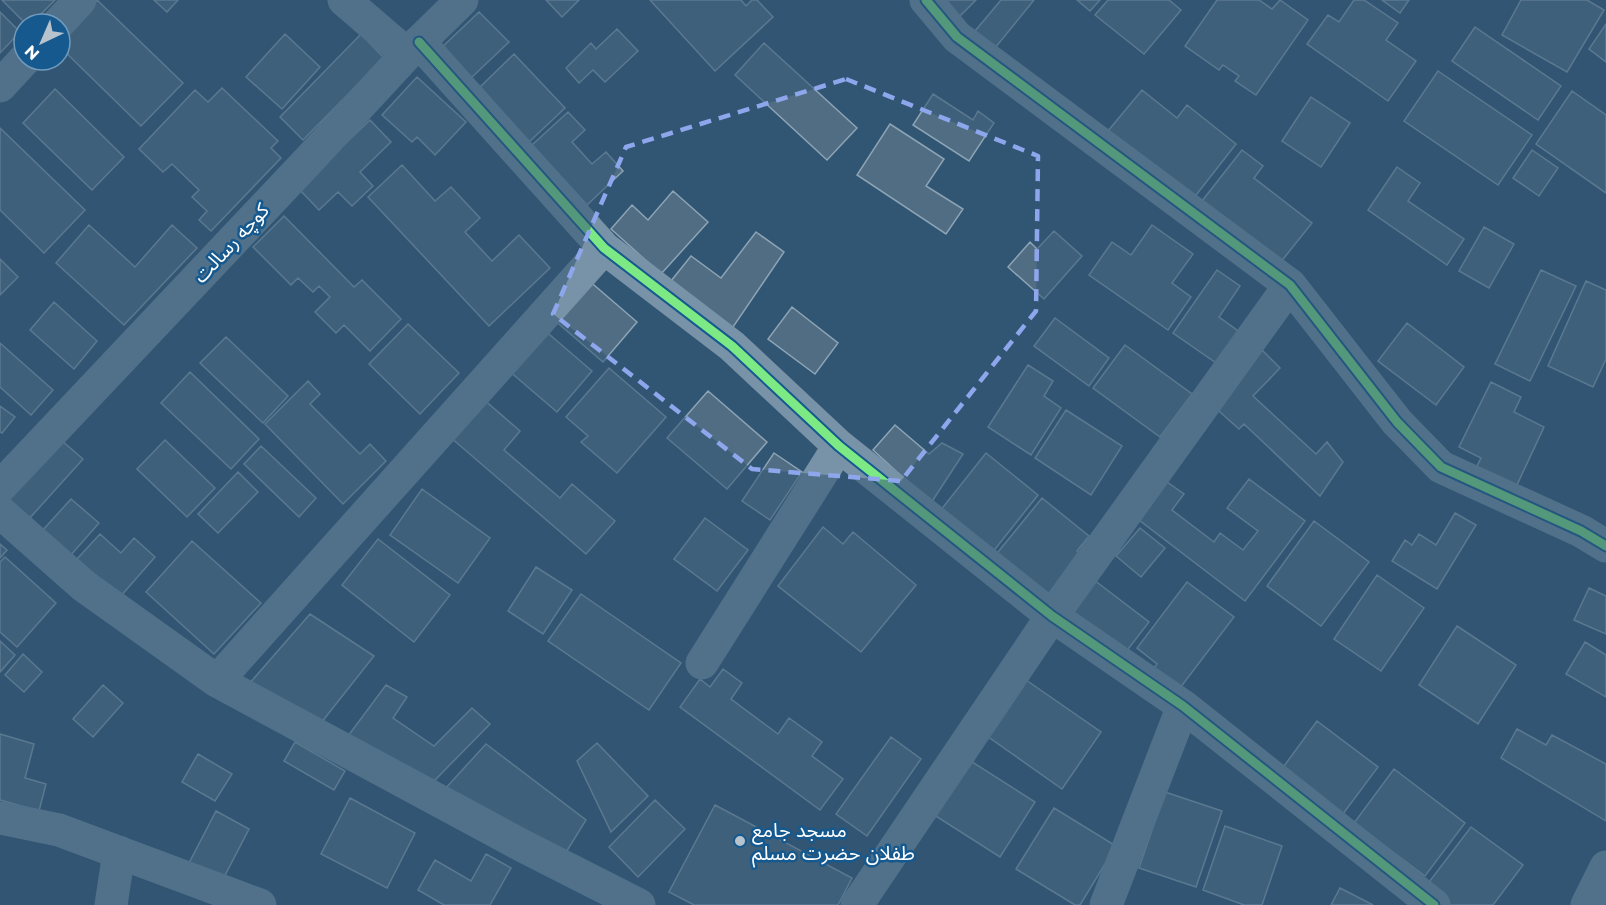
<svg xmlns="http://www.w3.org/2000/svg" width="1606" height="905" font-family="Montserrat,'Noto Sans Arabic',sans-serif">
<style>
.building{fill:#506d84;stroke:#8da4b5;stroke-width:1.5}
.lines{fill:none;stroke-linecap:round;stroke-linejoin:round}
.minor{stroke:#7892a7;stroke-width:33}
.cycleway-casing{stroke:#15598f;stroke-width:13}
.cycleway{stroke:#7ce984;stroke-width:9}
.marked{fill:none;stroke:#8ea6ec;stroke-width:4.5;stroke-dasharray:12 8;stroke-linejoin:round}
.poi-dot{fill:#b7c4ce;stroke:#15598f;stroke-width:2}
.labels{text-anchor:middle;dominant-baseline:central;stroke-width:5;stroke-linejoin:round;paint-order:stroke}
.street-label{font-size:20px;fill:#fff;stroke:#15598f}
.poi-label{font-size:20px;fill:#fff;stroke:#15598f;text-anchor:start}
</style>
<rect width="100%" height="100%" fill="#315673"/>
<!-- building -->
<path class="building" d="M2,0H55L31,24H26Z
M97,0L183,83L141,126L60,47V37Z
M154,0H178L167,12Z
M546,0H579L562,17Z
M650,0H741L746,6L752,0H757L773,17L715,71Z
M940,0H976L959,17Z
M1001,0H1034L995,48L975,31Z
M1077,0H1100L1090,11Z
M1108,0H1169L1181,10L1144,54L1095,15Z
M1217,0H1259L1272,9L1280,0L1308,20L1256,95L1235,81L1239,76L1223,65L1219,70L1185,46Z
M1354,0H1364L1398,23L1386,40L1416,61L1388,101L1307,44L1328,15L1339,22Z
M1382,0H1409L1400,13Z
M1521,0H1587L1604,10L1567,72L1502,35Z
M0,12L20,32L0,53Z
M479,12L509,42L469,80L440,49Z
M1606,24V62L1589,49Z
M1475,27L1561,86L1538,120L1452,61Z
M617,29L638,51L605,82L593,70L579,83L566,68L591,43L596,49Z
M285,34L320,67L282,109L246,77Z
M361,34L384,58L303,140L280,117Z
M764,43L857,128L827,160L735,75Z
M514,54L565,108L529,142L479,88Z
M1438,71L1532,135L1498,185L1404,121Z
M417,77L466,122L435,155L417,137L412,142L382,115Z
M222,88L278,141L271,148L281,158L211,231L199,220L207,211L192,197L199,190L172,164L163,172L139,149L195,90L208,102Z
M55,89L124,157L92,190L23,123Z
M1142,90L1177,118L1187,105L1236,144L1193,199L1108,131Z
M1572,91L1606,115V193L1536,144Z
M933,94L973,120L978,111L994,123L969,161L913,125Z
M1311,97L1350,123L1321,167L1282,141Z
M568,112L585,130L572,142L592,164L606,152L623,171L587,205L532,145Z
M370,120L391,142L360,172L373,186L352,206L338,192L319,210L298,188Z
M890,124L944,159L926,186L963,209L946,234L857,175Z
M0,128L85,210L44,253L0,210Z
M1242,150L1263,166L1254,178L1312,223L1280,263L1202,201Z
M1532,150L1558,168L1539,196L1513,178Z
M402,165L435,201L451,187L480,218L465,232L492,261L519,235L550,268L489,326L368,197Z
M1397,167L1420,183L1408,201L1464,239L1447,265L1368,210Z
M673,191L708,222L661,274L611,229L632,205L648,220Z
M284,216L354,287L362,280L401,319L370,351L344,325L336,333L315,312L330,297L319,286L313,292L298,278L291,285L253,247Z
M89,225L135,267L172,225L197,248L124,325L56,263Z
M1152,225L1193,254L1172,283L1191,297L1168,330L1089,275L1112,242L1131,255Z
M1484,227L1514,244L1489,288L1459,271Z
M1054,231L1082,256L1044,299L1008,267L1030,242L1037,249Z
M756,232L784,252L731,330L671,281L691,256L721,278Z
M0,259L18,277L0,295Z
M1217,270L1240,286L1219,317L1241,333L1219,365L1173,333Z
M1541,270L1576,286L1530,381L1495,364Z
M587,279L637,322L603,362L553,319Z
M1586,281L1606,290V359L1593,387L1548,366Z
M54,302L97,341L74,369L30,330Z
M792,307L838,343L815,374L768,339Z
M1055,318L1109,358L1089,386L1034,346Z
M1407,323L1464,367L1436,405L1378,361Z
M408,324L459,373L420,414L369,364Z
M543,329L592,371L557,412L508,370Z
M226,337L288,396L263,423L200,363Z
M0,343L53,390L31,415L0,387Z
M1125,345L1192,394L1160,437L1093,388Z
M1262,350L1280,368L1253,396L1316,454L1327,442L1343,462L1320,496L1244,424L1239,429L1211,404Z
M1028,365L1053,381L1044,396L1061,408L1031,455L988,427Z
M609,368L666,417L617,473L581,442L588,436L566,417Z
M190,372L259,439L231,469L161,403Z
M308,381L320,394L310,404L360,454L370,444L386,461L343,504L265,424Z
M1491,382L1521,397L1514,412L1544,427L1516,487L1476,468L1481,458L1459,447Z
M708,391L767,442L727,489L667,438Z
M482,398L520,431L504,450L560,498L572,484L615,521L586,554L450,437Z
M0,406L15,417L2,433L0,432Z
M1066,410L1122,446L1091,495L1035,458Z
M895,425L929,454L942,443L963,454L931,503L873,450Z
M61,440L83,459L28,520L6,501Z
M165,440L215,488L187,517L137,469Z
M261,446L316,498L299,517L244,464Z
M774,453L802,472L770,520L742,501Z
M986,453L1038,495L992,553L940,511Z
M238,472L258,492L218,533L198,514Z
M1249,479L1305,521L1245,601L1139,520L1167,482L1184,494L1172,510L1214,542L1220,533L1243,550L1258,531L1227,508Z
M422,489L490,538L458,583L390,535Z
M1042,498L1089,536L1077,551L1084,557L1048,601L994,557Z
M71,499L99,523L70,556L42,531Z
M1455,513L1476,525L1437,589L1392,561L1405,540L1412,545L1419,534L1436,545Z
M705,518L748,550L717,591L674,559Z
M1314,521L1369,562L1321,626L1267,586Z
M823,527L843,544L853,532L916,585L861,652L778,586Z
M1140,528L1165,548L1141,577L1116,556Z
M100,534L121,553L134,538L155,557L120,597L77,559Z
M378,539L450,595L414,642L342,585Z
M192,541L261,603L214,654L146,592Z
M0,544L7,550L0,558Z
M5,557L56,603L17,647L0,632V562Z
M536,567L572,590L543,634L508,611Z
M1377,575L1424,608L1381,671L1334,639Z
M1094,580L1149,622L1122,657L1067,614Z
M1187,582L1234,617L1177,692L1151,672L1157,664L1137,648Z
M1589,588L1606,596V634L1574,620Z
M581,594L681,663L649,710L548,641Z
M310,614L374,656L321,723L249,684Z
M1457,626L1516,665L1478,724L1419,685Z
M0,641L15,655L0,672Z
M1585,642L1606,655V697L1566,674Z
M23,654L42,672L24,692L5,675Z
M723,669L742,683L731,699L778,734L789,718L822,742L812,756L843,779L820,810L680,707L700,679L710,687Z
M1026,680L1101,732L1062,789L987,736Z
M103,685L123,703L93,737L73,719Z
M386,685L407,697L393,718L434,746L472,708L490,724L434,781L348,736Z
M1317,721L1378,767L1337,822L1276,777Z
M1517,729L1546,745L1552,735L1606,764V821L1501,758Z
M0,734L34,744L25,778L46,784L39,811L0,800Z
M891,737L921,759L867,836L836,814Z
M295,742L345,771L334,790L284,761Z
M597,743L648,796L611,832L577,761Z
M486,744L586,820L565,854L444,790Z
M198,754L232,774L215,801L182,782Z
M966,758L1035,802L1000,857L931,813Z
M1394,769L1465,823L1425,876L1354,823Z
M1165,792L1222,811L1196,887L1139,868Z
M350,798L415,833L387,888L321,854Z
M655,800L685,829L638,877L609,847Z
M715,805L852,878L838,905H694L669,892Z
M1054,808L1116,846L1080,905H1075L1016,869Z
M216,811L249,829L221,883L188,865Z
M1225,826L1282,846L1262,905H1244L1203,890Z
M1471,827L1523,865L1493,905H1443L1423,890Z
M486,854L511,868L490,905H444L418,890L435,860L471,881Z
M1340,888L1373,905H1331Z"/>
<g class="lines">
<!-- minor -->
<path class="minor" d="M344,0L407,54
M926,0L957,37L1290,285L1397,422L1441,467L1581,531L1606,546
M58,24L80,0
M419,42L604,248L732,346L839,446L1052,616L1183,706L1434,905
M0,86L24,60
M0,487L308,161L407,54L462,0
M0,512L84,586L217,681L523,846L639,905
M702,663L839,446
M217,681L604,248
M0,818L59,830L260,905
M111,905L119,852
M857,905L1052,616L1290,285
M1106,905L1183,706
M1587,905L1606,867"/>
<defs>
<path id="cycleway" d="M926,0L957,37L1290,285L1397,422L1441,467L1581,531L1606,546
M419,42L604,248L732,346L839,446L1052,616L1183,706L1434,905"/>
</defs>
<!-- cycleway casing -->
<use href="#cycleway" class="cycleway-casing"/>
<!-- cycleway -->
<use href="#cycleway" class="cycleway"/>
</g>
<!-- marked area -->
<path d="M0 0H1606V905H0ZM846,79L1038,156L1036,311L901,481L752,469L553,314L626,147Z" fill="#315673" fill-opacity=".55" fill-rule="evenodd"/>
<path class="marked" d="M846,79L1038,156L1036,311L901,481L752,469L553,314L626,147Z"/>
<!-- markers -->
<circle class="poi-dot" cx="740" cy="841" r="6"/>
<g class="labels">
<!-- street labels -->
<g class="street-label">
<text transform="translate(231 243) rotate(-47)">کوچه رسالت</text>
</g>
<!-- poi labels -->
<g class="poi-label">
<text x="752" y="830">مسجد جامع<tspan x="752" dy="23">طفلان حضرت مسلم</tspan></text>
</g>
</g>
<!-- north arrow -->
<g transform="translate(42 42) rotate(224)"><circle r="28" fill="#15598f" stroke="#739bbc" stroke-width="1.5"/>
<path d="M0-4.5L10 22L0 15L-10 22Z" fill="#b7c4ce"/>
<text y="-9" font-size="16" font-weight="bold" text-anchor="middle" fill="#ffffff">N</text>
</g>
</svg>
